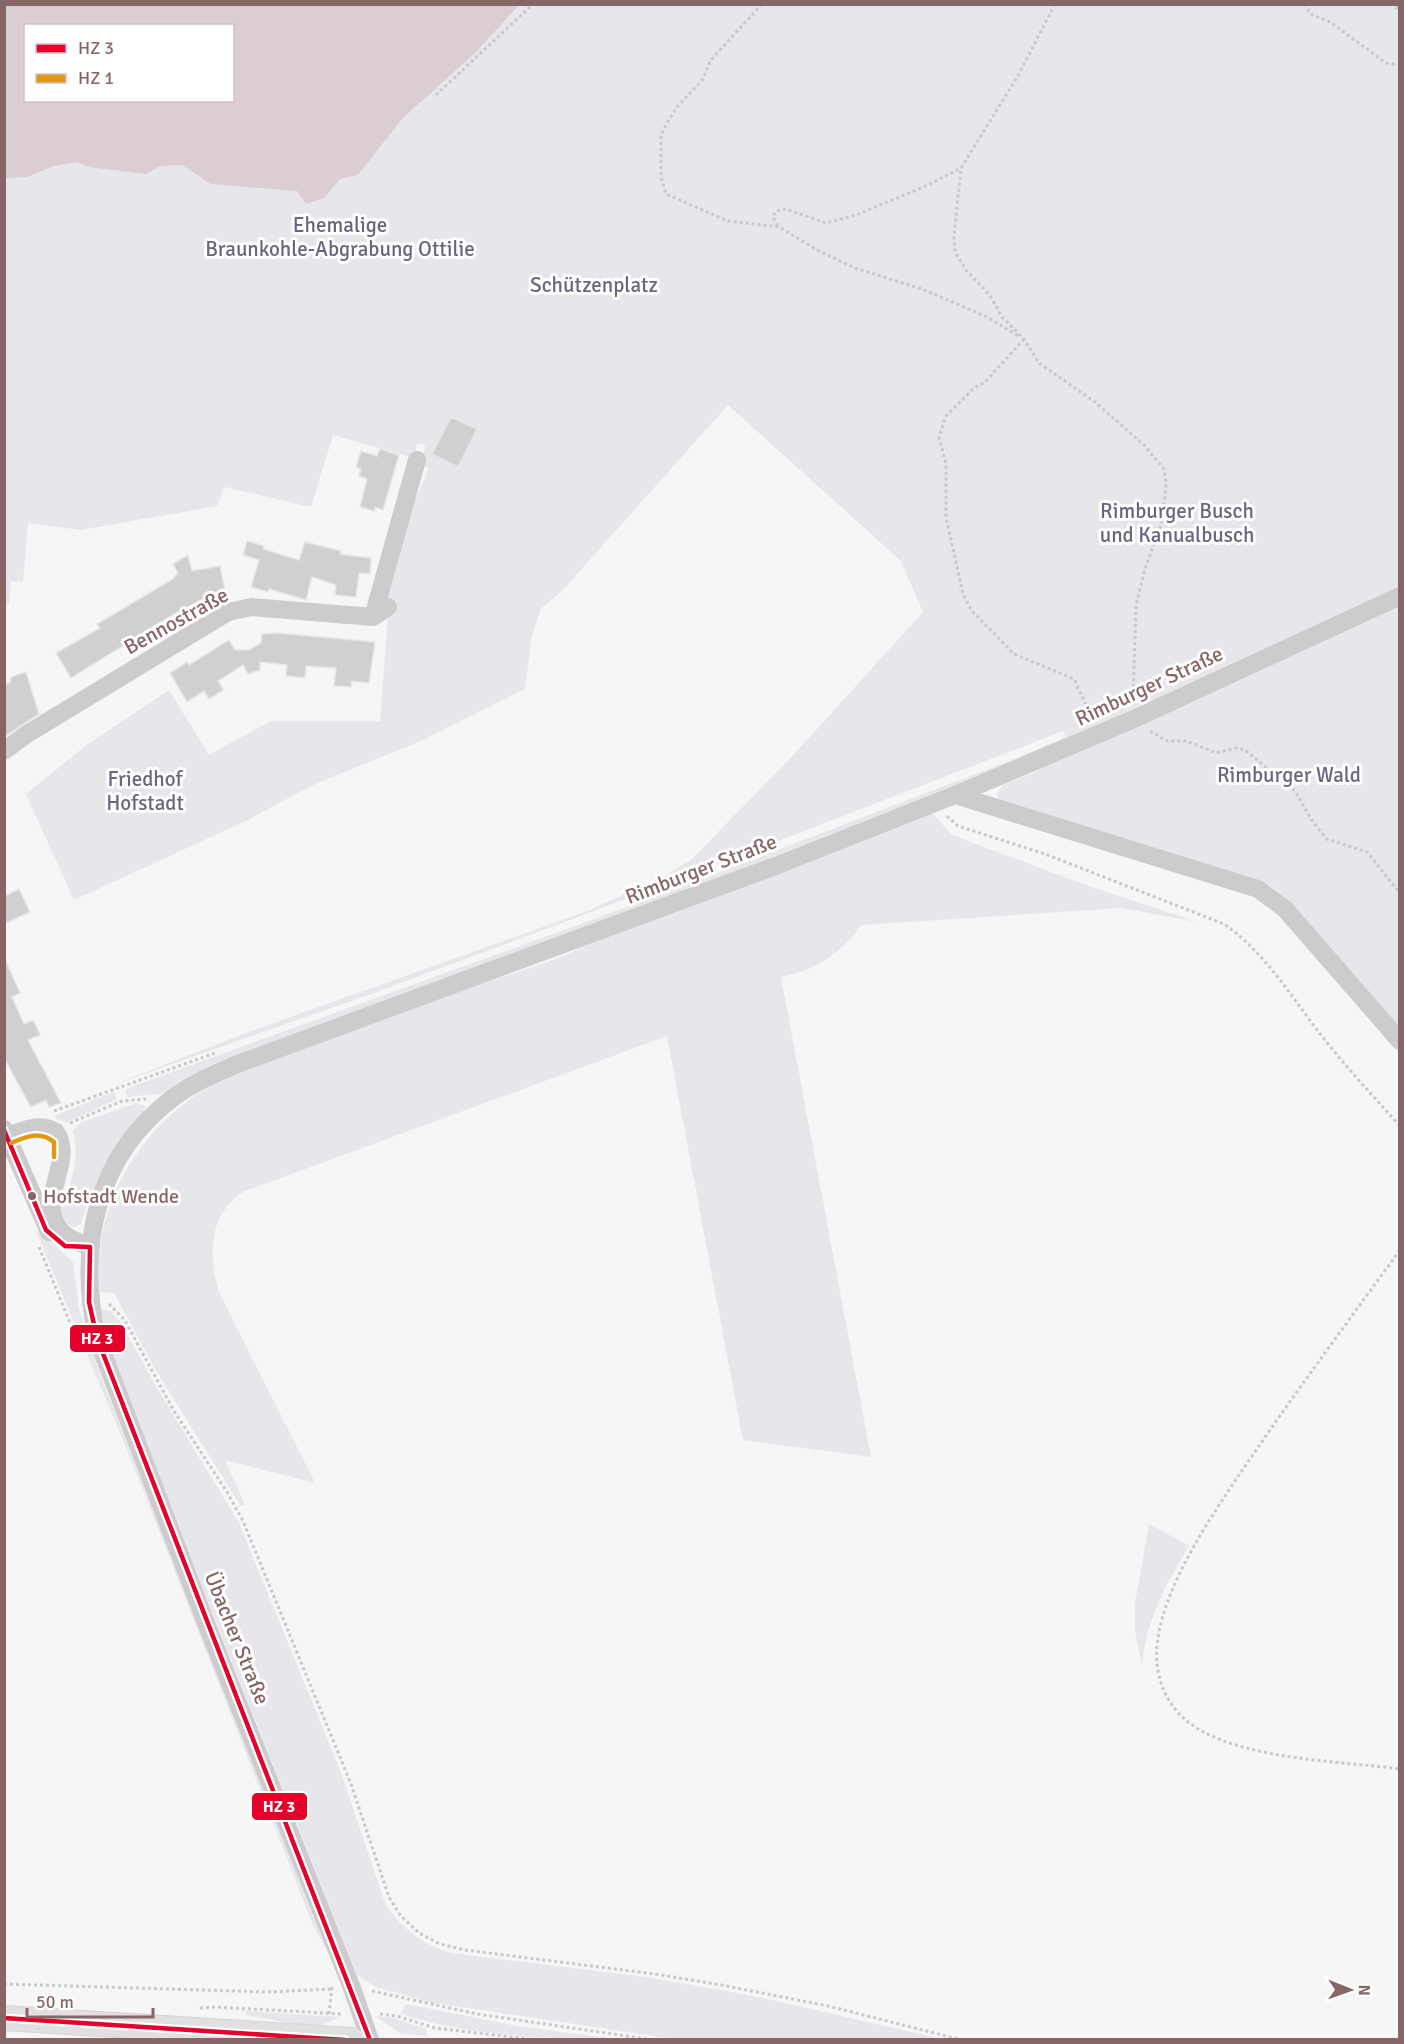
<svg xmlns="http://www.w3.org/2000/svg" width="1404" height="2044" font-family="Signika,sans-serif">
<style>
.green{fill:#e6e6eb;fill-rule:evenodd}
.water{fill:#daced2;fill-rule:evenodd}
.building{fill:#d2cfd0;stroke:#e6e6e6;stroke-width:1.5}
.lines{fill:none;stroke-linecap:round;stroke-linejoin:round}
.major-casing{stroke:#d5d3d4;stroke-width:26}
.path{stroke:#cac8c8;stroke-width:3;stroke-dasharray:3 3;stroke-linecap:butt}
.minor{stroke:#cdcbcb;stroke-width:18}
.major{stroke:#e1dfdf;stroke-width:24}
.bus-1-casing{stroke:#fff;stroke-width:9}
.bus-2-casing{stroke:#fff;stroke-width:9}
.bus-1{stroke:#e4002b;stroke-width:4.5}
.bus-2{stroke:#e19915;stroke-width:4.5}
.bus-dot{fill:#876668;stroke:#fff;stroke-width:2}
.labels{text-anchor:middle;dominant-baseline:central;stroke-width:6;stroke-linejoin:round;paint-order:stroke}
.bus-label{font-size:20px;fill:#876668;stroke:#fff;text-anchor:start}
.park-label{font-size:21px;fill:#6c657e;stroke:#fff}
.street-label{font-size:21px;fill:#876668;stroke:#fff}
.line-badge{stroke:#fff;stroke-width:2}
.badge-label{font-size:16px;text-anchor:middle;font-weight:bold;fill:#fff}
</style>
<rect width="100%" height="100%" fill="#f6f6f7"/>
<!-- green -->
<path class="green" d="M4,5H1399V1030L1275,889L1263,882L999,800L997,793L1004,784L1036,772L1059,746L685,891L218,1062L183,1079L164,1093L128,1097L125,1090L139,1084L663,894L1012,760L1066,737L1063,731L698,872L371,994L110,1086L251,1031L585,912L663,877L692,859L798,750L923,612L901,561L728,405L561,592L541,608L532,635L525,689L423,740L313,785L248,820L74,900L26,794L84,747L169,690L209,755L271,721H380L388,615L384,596L399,539L429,468L422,466L425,444H417L414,458L333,435L311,507L224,487L217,506L81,530L28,523L23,582L11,581L9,605L5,604ZM26,26H232V100H26Z
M932,813L952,835L1091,887L1197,922L1121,908L861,925C842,953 814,971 781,977L871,1457L743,1440L667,1036L245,1191C208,1213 208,1255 219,1292L315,1483L225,1460L245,1505H240L154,1367L114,1293L100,1292C91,1204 140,1126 215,1083C251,1063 291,1052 329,1039C380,1020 431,1001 483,983C519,971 554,962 589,944Z
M114,1092L117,1099L66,1123L55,1118L56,1115Z
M136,1103L145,1106L144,1112C114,1149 94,1178 81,1224L73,1227L65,1222L59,1206L64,1207C70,1182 81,1155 73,1131L80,1123Z
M36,1231H40L73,1262L79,1309L98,1369L327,1951L313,1925L134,1467Z
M101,1309L111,1311L121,1323L154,1383L239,1523L340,1770L385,1903C401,1929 422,1944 451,1953L646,1977L754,1996L942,2039H673L428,2002L376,1987L357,1975L319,1880L120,1381L109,1347Z
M1149,1524L1189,1546C1166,1585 1145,1621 1142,1666L1135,1631V1604Z
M406,2004L517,2026L616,2039C547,2040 466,2035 401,2014Z
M246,2011L339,2017L316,2028L246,2015Z
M375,2016L394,2018L426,2029L427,2036L400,2033Z"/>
<!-- water -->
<path class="water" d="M5,4H519V5L477,51L402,119L358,175L340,179L324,198L306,204L297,191L211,184L182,165L160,166L146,174L90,167L76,162L54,166L27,177L5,178ZM26,26H232V100H26Z"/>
<!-- building -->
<path class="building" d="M451,417L477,429L458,467L432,454Z
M380,449L399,455L383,510L375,507L374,511L360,507L367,479L359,476L361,469L356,467L361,451L377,456Z
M247,541L264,546L263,549L299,560L305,542L341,551L340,554L371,558L370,574L359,573L356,597L335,595L336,585L312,577L306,600L269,589L268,592L251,587L259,560L243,555Z
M188,555L192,571L220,566L225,591L215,593L216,597L202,600L176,613L71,678L56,653L100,628L97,624L173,579L178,573L173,564Z
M277,633L375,642L369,683L352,681L351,687L334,686L336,668L306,666L305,678L286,676L287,665L260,662V670L248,674L243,665L218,681L224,690L209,699L204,691L187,702L170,673L187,662L189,665L229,640L235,650H249L261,643L262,634Z
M26,672L39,714L4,737V684L10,683L11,677Z
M19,889L30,912L4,924V896Z
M4,957L20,993L12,997L24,1024L33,1020L37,1028L40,1035L28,1040L61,1103L49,1107L46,1100L31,1107L4,1058Z"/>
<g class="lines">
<defs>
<path id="major" d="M4,2018L353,2040"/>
</defs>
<!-- major casing -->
<use href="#major" class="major-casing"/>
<!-- path -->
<path class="path" d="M762,4L710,61L703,79L677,107L663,130L661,137V177L666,194L728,221L779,227L817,250L855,268L922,289L987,317L1020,337
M1055,4L1019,74L961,168L954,237L955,252L966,270L989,294L1002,317L1024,339L1039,363L1095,402L1144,445L1164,469L1166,483L1163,519L1145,569L1136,605L1133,702
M1304,4L1312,15L1330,22L1386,63L1400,65
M1390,4L1400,10
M436,95L533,4
M778,226L773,217L776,211L786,209L826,223L856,215L926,186L961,168
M1024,339L984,383L974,388L946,416L939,437L946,464V517L963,594L972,611L1014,654L1074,679L1093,720
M1150,731L1167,741H1187L1216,753L1237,748L1245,750L1295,791L1313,822L1327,839L1367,852L1400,893
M947,816L958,826L1045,854L1224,924C1264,952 1289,993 1318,1031C1343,1064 1372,1095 1400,1126
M54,1111L215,1053
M70,1123L122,1101L146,1099
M39,1247L82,1352
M1400,1250C1346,1324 1292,1397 1241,1472C1210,1518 1166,1583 1158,1638C1152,1675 1166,1711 1200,1730C1253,1760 1339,1761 1400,1769
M109,1304L124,1319L174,1411L227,1492L243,1521L351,1784L389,1897L400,1915L419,1933L440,1944L465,1950L655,1974L721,1985L828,2006L962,2040
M4,1984L268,1992L332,1989
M372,1991L477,2014L654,2040
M200,2008L215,2007L343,2014
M329,2014L332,1986
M380,2014L397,2016L435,2028L537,2040"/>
<!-- minor -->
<path class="minor" d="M373,617L417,460
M4,751L27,734L228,612L252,607L373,617L388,607
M955,795L1258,889L1285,909L1400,1041
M4,1129L49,1232
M8,1136C24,1130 40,1122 56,1132C77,1163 30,1204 65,1235C71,1240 83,1244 90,1247
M370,2040L352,1988L208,1628L97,1338C77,1246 95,1156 174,1097C193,1083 214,1074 235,1065L778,865L955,795L1134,719L1400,596"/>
<!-- major -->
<use href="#major" class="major"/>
<defs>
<path id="bus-1" d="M4,1130L46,1230L65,1246L90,1247L89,1302L97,1338L370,2040
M4,2018L345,2040"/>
<path id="bus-2" d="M11,1143C25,1137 40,1130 54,1142V1157"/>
</defs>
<!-- bus-1 casing -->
<use href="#bus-1" class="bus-1-casing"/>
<!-- bus-2 casing -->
<use href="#bus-2" class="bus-2-casing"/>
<!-- bus-1 -->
<use href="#bus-1" class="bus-1"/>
<!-- bus-2 -->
<use href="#bus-2" class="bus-2"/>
</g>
<!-- markers -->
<circle class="bus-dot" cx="32" cy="1196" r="5"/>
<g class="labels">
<!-- bus labels -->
<g class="bus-label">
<text x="43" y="1196">Hofstadt Wende</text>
</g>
<!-- park labels -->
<g class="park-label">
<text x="340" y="225">Ehemalige<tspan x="340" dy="24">Braunkohle-Abgrabung Ottilie</tspan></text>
<text x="594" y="285">Schützenplatz</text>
<text x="1177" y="511">Rimburger Busch<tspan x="1177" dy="24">und Kanualbusch</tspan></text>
<text x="1289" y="775">Rimburger Wald</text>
<text x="145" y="779">Friedhof<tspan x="145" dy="24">Hofstadt</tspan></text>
</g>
<!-- street labels -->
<g class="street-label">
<text transform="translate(176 621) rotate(-29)">Bennostraße</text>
<text transform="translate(1149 686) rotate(-25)">Rimburger Straße</text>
<text transform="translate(701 869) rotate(-21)">Rimburger Straße</text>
<text transform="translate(237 1638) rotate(68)">Übacher Straße</text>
</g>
</g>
<g class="line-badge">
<rect x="69" y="1324" width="57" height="29" rx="6" fill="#e4002b"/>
<rect x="251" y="1792" width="57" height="29" rx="6" fill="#e4002b"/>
</g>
<g class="badge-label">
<text x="97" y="1344">HZ 3</text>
<text x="279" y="1812">HZ 3</text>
</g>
<!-- border -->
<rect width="1404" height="2044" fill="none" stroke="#876668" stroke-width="12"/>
<!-- legend -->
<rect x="24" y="24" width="210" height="78" fill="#ffffff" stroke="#cfc2c3" stroke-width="1.5"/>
<rect x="36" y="44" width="30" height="9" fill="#e4002b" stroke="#cfc2c3" stroke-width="1.5"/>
<text x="78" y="54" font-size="18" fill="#876668">HZ 3</text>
<rect x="36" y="74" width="30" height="9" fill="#e19915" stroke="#cfc2c3" stroke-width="1.5"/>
<text x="78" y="84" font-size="18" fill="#876668">HZ 1</text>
<!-- north arrow -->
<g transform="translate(1350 1990) rotate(91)" stroke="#ffffff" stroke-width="4.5" paint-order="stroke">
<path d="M0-4.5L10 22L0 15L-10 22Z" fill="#876668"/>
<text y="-9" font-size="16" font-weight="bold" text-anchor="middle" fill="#876668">N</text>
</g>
<!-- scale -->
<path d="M27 2008v9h126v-9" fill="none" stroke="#876668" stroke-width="3"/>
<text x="36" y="2008" font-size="18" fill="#876668" stroke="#ffffff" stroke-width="4.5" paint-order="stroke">50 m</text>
</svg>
